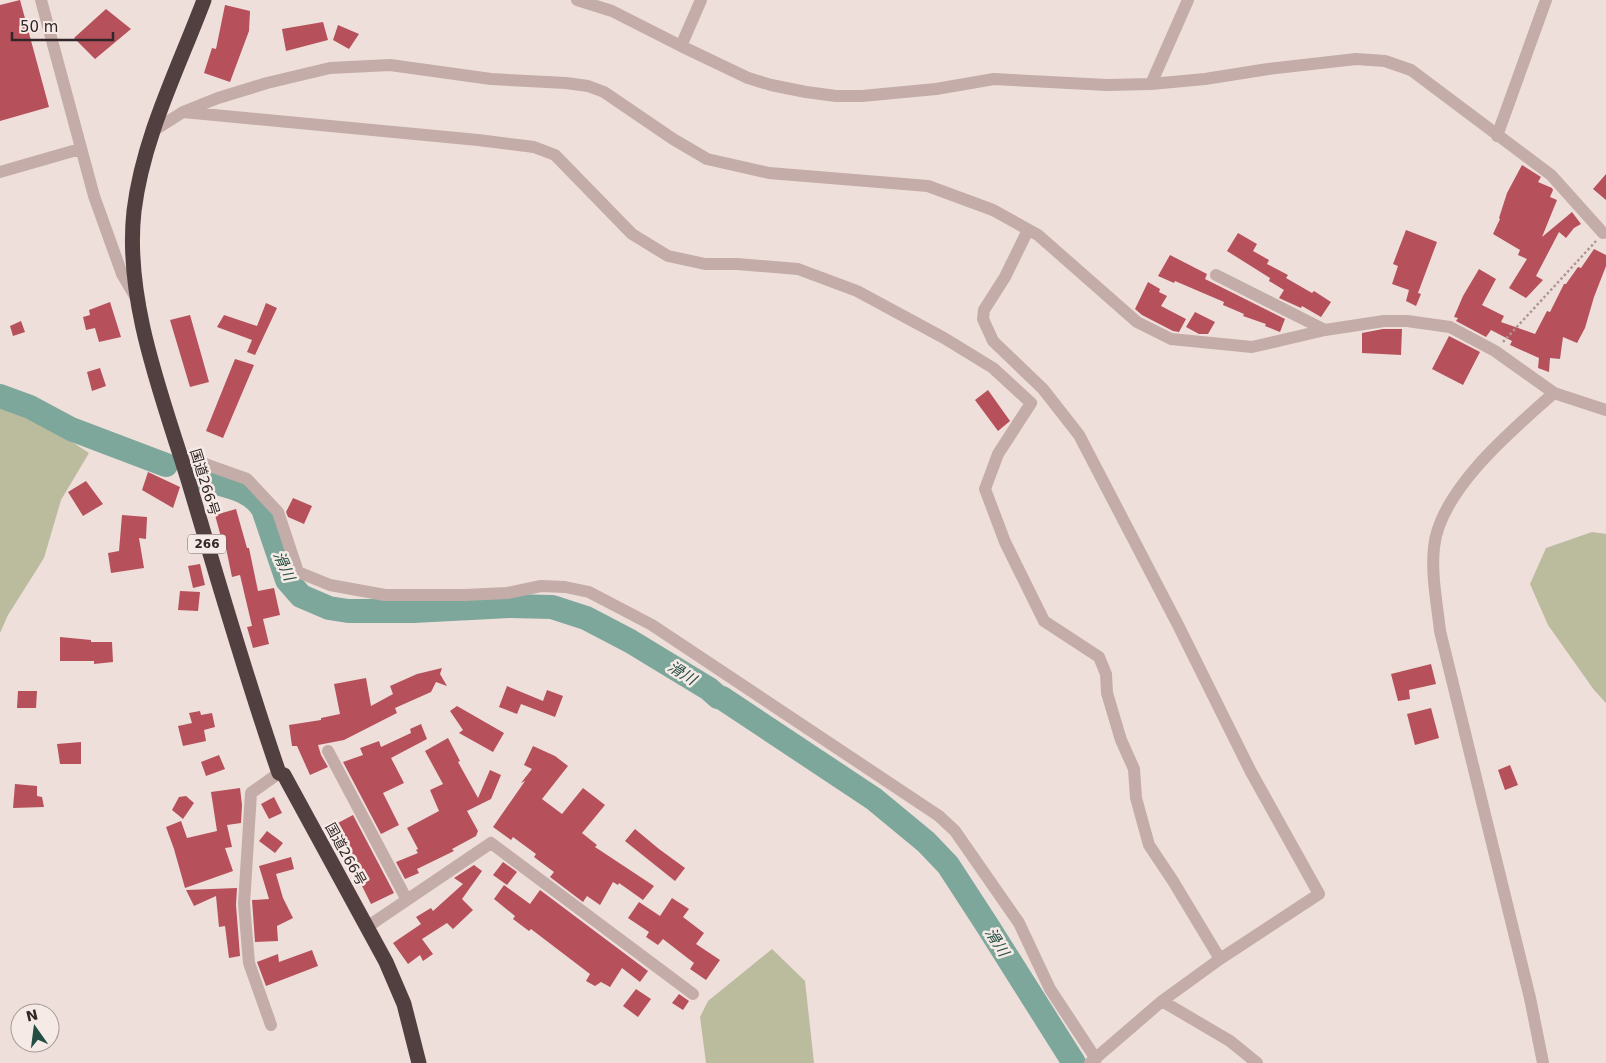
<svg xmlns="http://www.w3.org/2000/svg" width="1606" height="1063" font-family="'DejaVu Sans','Noto Sans JP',sans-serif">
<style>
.green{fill:#bbbb9d}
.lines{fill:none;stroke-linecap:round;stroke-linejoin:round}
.river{stroke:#7da79b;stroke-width:24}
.building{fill:#b6505a}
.path{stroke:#b09693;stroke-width:2.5;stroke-dasharray:2.5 2.5;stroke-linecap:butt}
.minor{stroke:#c4aca8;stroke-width:12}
.highway{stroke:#524040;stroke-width:15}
.labels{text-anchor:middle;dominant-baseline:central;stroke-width:5;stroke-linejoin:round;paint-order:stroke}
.shield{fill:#f6eae6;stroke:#6d6261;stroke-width:1}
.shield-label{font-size:12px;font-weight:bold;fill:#322728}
.street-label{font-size:14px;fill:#322728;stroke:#f6eae6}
.water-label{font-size:15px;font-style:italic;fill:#224e43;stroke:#f6eae6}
</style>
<rect width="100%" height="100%" fill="#eedfdb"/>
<!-- green -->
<path class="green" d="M0,405L63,436L89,453L61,500L44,558L8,615L0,633Z
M1592,532L1606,534V703L1594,690L1548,625L1530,584L1546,548Z
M772,949L805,981L814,1063H706L700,1017L708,1001Z"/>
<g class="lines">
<!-- river -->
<path class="river" d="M0,396L30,407L71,429L166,465
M205,480C226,486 251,489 263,509L287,580L301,596L329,608L348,611H413L510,606L552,607L586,618L630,641L709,689L718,697L722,698L874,799L926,842L948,865L987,925L1074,1063"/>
</g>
<!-- building -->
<path class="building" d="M20,0L49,107L0,121V5Z
M225,5L250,11L249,31L230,82L204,73L212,48L216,49Z
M106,9L131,29L95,59L74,38Z
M323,22L328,40L286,51L282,29Z
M338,25L359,34L349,49L333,40Z
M1522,165L1541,177L1538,182L1552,188L1553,190L1550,197L1557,200L1542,237L1572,212L1581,224L1574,228L1566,238L1559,232L1536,276L1543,280L1526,298L1509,288L1527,259L1518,255L1520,250L1493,234L1500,219L1499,218L1507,193Z
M1606,174V200L1593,189Z
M1406,230L1437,242L1418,293L1421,294L1416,306L1406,301L1409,290L1392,284L1398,266L1393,264Z
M1238,233L1257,244L1253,251L1269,260L1267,264L1288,275L1286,278L1312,293L1314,291L1331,302L1321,317L1302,306L1301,308L1279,298L1284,290L1269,281L1270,278L1227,251Z
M1594,249L1606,255V266L1594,297L1585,328L1577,343L1563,337L1560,359L1550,358L1549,372L1538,368L1539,358L1510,345L1512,341L1491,330L1486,337L1456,321L1458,318L1454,317L1463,296L1479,269L1496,279L1482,305L1504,316L1501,322L1535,334L1547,311L1550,312L1564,284H1566L1578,267L1581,268Z
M1170,255L1207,274L1205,279L1285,319L1280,332L1265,326L1266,324L1243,316L1244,314L1223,305L1224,302L1175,281L1174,283L1158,276Z
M1148,282L1160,289L1159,292L1167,296L1161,306L1186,319L1179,332L1173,331L1142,315L1135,309Z
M110,302L121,337L99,342L95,328L86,330L83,317L90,315L89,310Z
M266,303L277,308L255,355L247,352L252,340L217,327L224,315L257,326Z
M1195,312L1215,322L1208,334H1199L1186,327Z
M190,315L209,382L190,387L170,320Z
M21,321L25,332L13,336L10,326Z
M1383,329H1402L1401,355L1362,353V333Z
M1449,336L1480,352L1463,385L1432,369Z
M235,359L254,365L223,438L206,431Z
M100,368L106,386L92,391L87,372Z
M988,390L1010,421L998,431L975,400Z
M148,472L180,487L173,508L142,490Z
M86,481L103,504L83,516L68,492Z
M293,498L312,506L304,524L288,517L286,512Z
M236,509L247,548H249L258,591L274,588L280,615L263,619L269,644L253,648L247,627L252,626L240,575L232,577L226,548H224L215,515Z
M122,515L147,517L146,539L139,538L144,568L111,573L108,553L119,551Z
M200,564L205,585L193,588L188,566Z
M180,591L200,592L198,611L178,610Z
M60,637L91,640V642H112L113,662L94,664V661H60Z
M1431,664L1436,684L1409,690L1410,699L1398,701L1391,674Z
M442,668L440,674L447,686L436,682L431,692L395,708L397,713L344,740L318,745L321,755L328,767L310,775L297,746H292L289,725L321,720V718L340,714L334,684L366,678L371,706L393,694L390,686L417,674Z
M507,686L543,701L547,690L563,696L555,717L521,704L517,714L499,707Z
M18,691H37L36,708H17Z
M457,706L504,733L493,752L459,733L463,730L450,711Z
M1431,708L1439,738L1415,745L1407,714Z
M200,711L201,715L212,713L215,727L204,730L206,741L183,746L178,726L192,723L189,713Z
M421,724L427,739L391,758L404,783L383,793L399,825L381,834L343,762L363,755L360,748L379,741L381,747L411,733L410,729Z
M448,738L460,761L458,762L478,798L490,770L501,775L491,799L467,811L478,831L476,836L452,849L454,851L417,869L419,873L405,879L396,862L418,853L416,850L418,849L407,828L439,811L430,790L443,784L425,751Z
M81,742V764H60L57,744Z
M533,746L555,756L568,766L542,799L562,814L583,788L605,805L582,833L597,845L595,847L654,886L643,900L619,883L618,885L613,882L600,905L587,896L583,902L550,877L554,872L534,857L536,854L513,837L511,840L493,827L525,781L521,783L532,769L524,765Z
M219,755L225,769L206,776L201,762Z
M1510,765L1518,785L1505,790L1498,770Z
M15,784L37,786V796L42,797L44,807L13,808Z
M240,788L242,805L241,823L227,825L232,847L225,848L233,871L185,888L174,849L166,827L181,821L187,838L217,831L211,792Z
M186,796L194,803L183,819L172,810L179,797Z
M274,797L282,813L269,819L261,804Z
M353,815L394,893L371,904L362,886L363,885L354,864L357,862L336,824Z
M635,829L659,849L685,868L675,881L625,841Z
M267,831L283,843L275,853L259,841Z
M291,857L294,869L276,874L283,898L293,918L277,926L278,941L255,942L252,900L269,899L259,866Z
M503,862L517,872L507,885L493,875Z
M474,865L482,871L462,899L473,910L453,929L447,923L422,939L433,954L423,961L420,955L408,964L393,943L421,924L416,917L431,908L433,911L463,884L454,878Z
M504,885L530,904L540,890L648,971L640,982L622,968L610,987L601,982L595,986L586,981L590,974L531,929L529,931L513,919L515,916L494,899Z
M237,888L236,905L240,956L229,958L225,926L219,927L216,896L194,906L186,890Z
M672,898L689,909L683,917L704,933L696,944L720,960L706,980L690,969L694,963L663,939L658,945L646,937L649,932L628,918L639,902L660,916Z
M312,950L318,966L266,986L257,962L278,954L279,962Z
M636,989L651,999L638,1017L623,1006Z
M679,994L689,1001L683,1010L672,1003Z"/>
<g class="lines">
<!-- path -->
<path class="path" d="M1503,342L1596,241"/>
<!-- minor -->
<path class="minor" d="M41,0L94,196L122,274L136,298
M577,0L612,11L681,46L748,78L771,85L806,92L836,96H862L936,89L994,79L1107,85L1151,84L1205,79L1268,69L1356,59L1385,61L1411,70L1551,175L1603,233
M681,46L701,0
M1151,84L1188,0
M183,112L478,140L534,147L555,155L632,234L668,256L705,264H737L798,269L857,291L944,338L993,368L1031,403L998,454L985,489L1005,542L1044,621L1099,657L1106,674L1107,693L1121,740L1134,769L1136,798L1149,845L1173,881L1220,959
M153,131L183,112L218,98L267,83L330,68L390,65L491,79L566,83L588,86L604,92L673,139L707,159L769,173L928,186L993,210L1038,235L1137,322L1171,339L1252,347L1325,330L1384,321H1407L1450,327L1495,351L1554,393L1606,410
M1497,136L1546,0
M0,172L80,149
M1028,230L1005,277L984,310L983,319L993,341L1043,389L1079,435L1178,625L1251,772L1319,894L1220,959L1162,1001L1090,1063
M1216,275L1325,330
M182,460L202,463L247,479L278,512L298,572L330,585L385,595H465L507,593L541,586L565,587L589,592L652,625L939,816L955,831L1019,923L1050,989L1096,1059
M328,751L407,900
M367,927L491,843L693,994
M1162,1001L1230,1041L1257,1063
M271,1025L249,963L244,904L251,793L279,773
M1543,1063L1530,998L1440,631C1437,603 1431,575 1434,547C1440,490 1513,429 1554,393"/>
<!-- highway -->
<path class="highway" d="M204,0C178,69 143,137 134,211C124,301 163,398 189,483C218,580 246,678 279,773L284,775L386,962L404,1004L419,1063"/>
</g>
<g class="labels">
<!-- shield labels -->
<rect class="shield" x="188" y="534.5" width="38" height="19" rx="4"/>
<g class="shield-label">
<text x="207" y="544">266</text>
</g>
<!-- street labels -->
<g class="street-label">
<text transform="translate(205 482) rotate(73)">国道266号</text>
<text transform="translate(346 854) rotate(61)">国道266号</text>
</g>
<!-- water labels -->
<g class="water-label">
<text transform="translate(284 566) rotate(66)">滑川</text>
<text transform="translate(682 673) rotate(32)">滑川</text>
<text transform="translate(997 942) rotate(58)">滑川</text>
</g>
</g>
<!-- north arrow -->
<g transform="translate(35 1028) rotate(346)"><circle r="24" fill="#f6eae6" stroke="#a89c9a"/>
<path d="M0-4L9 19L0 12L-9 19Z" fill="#224e43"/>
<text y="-8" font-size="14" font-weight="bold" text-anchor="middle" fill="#322728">N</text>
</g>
<!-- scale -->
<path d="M12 32v8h101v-8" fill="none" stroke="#322728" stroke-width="2.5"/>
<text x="20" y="32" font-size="15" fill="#322728" stroke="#f6eae6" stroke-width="4" paint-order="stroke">50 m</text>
</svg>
